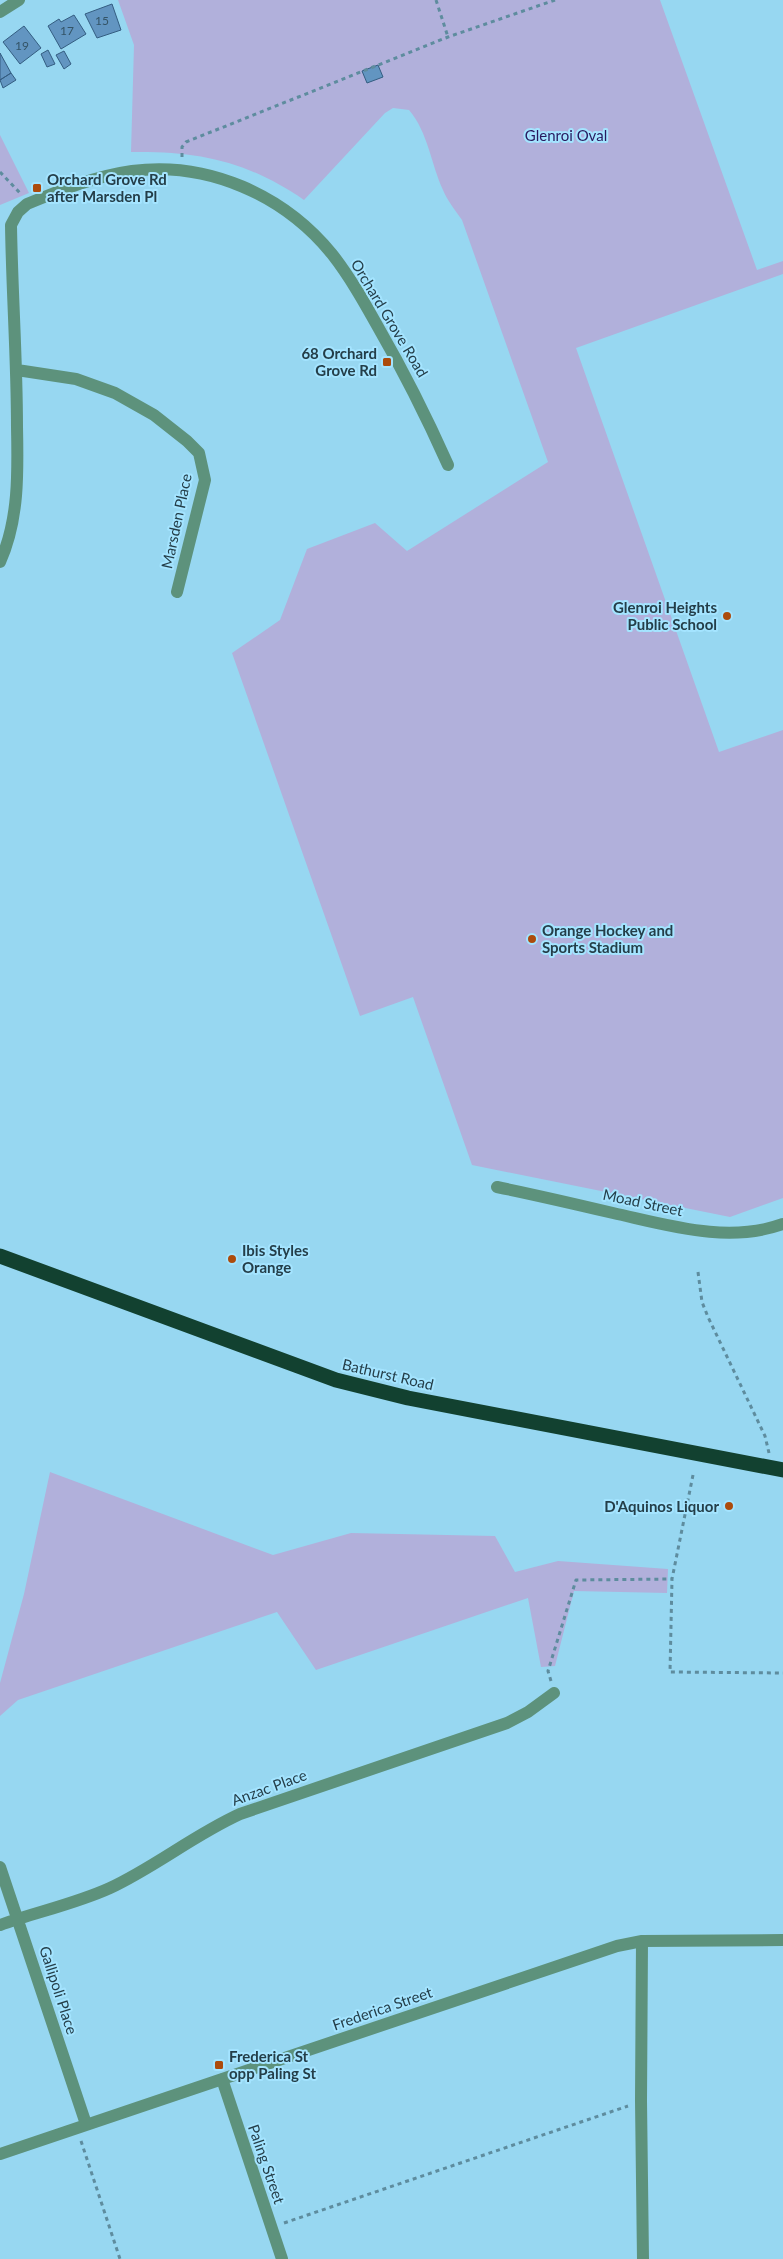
<svg xmlns="http://www.w3.org/2000/svg" width="783" height="2259" font-family="Lato,sans-serif">
<style>
.green{fill:#b1b0db}
.building{fill:#6295c1;stroke:#345d81}
.lines{fill:none;stroke-linecap:round;stroke-linejoin:round}
.path{stroke:#5e8c9e;stroke-width:3;stroke-dasharray:4 4;stroke-linecap:butt}
.minor{stroke:#5d927c;stroke-width:12}
.highway{stroke:#124130;stroke-width:15}
.poi-dot{fill:#ac4b0c;stroke:#a4e4ff;stroke-width:2}
.labels{text-anchor:middle;dominant-baseline:central;stroke-width:4;stroke-linejoin:round;paint-order:stroke}
.number-label{font-size:12px;fill:#345467}
.park-label{font-size:15px;fill:#28195e;stroke:#a4e4ff}
.poi-label{font-size:15px;font-weight:bold;fill:#243e49;stroke:#a4e4ff;text-anchor:start}
.street-label{font-size:15px;fill:#243e49;stroke:#a4e4ff}
</style>
<rect width="100%" height="100%" fill="#97d7f1"/>
<!-- green -->
<path class="green" d="M118,0H660L757,270L783,261V274L576,348L719,752L783,730V1198L730,1217L472,1165L413,997L360,1016L232,653L280,620L307,549L375,523L407,551L548,462L462,220C455,210 447,200 443,190C431,164 428,132 409,110L393,108L385,113L304,200C247,161 199,151 131,152L134,45Z
M0,135L29,193L0,205Z
M50,1472L273,1555L351,1533L495,1536L515,1572L558,1561L668,1569L667,1593L574,1591L555,1666L541,1667L528,1598L316,1670L277,1612L18,1700L0,1716V1683L24,1594Z"/>
<!-- building -->
<path class="building" d="M112,4L121,30L97,38L85,14Z
M74,15L86,34L61,49L48,26L59,19L61,22Z
M24,26L41,48L20,64L3,42Z
M48,50L55,64L47,67L41,54Z
M64,51L71,64L64,69L56,55Z
M0,53L11,73L0,80Z
M378,65L383,77L367,83L362,71Z
M11,73L16,80L3,88L0,80Z"/>
<g class="lines">
<!-- path -->
<path class="path" d="M436,0L448,37
M182,157V147L186,142L448,37L555,0
M0,172L20,193
M698,1272L702,1302L708,1317L765,1436L769,1453
M693,1475L672,1579L670,1672L783,1673
M551,1681L548,1671L576,1580L672,1579
M81,2141L120,2259
M284,2223L628,2106"/>
<!-- minor -->
<path class="minor" d="M0,12L19,0
M17,370L76,379L115,393L154,415L187,441L199,453L205,480L177,592
M0,562C19,520 18,472 17,427C17,360 12,293 11,225L18,212L27,204C61,190 96,176 132,171C208,161 284,195 332,254C350,277 364,302 378,327C404,372 427,418 448,465
M497,1187C536,1195 575,1204 613,1213C668,1225 728,1244 783,1224
M0,1867L86,2124
M0,1925C36,1912 75,1904 110,1888C155,1867 194,1835 240,1814L507,1723L528,1712L554,1693
M642,1941L641,2101L643,2259
M222,2079L282,2259
M0,2154L617,1946L642,1941L783,1940"/>
<!-- highway -->
<path class="highway" d="M0,1256L336,1380L408,1398L783,1470"/>
</g>
<!-- markers -->
<g class="poi-dot">
<rect x="32" y="183" width="10" height="10" rx="2.5"/>
<rect x="382" y="357" width="10" height="10" rx="2.5"/>
<circle cx="727" cy="616" r="5"/>
<circle cx="532" cy="939" r="5"/>
<circle cx="232" cy="1259" r="5"/>
<circle cx="729" cy="1506" r="5"/>
<rect x="214" y="2060" width="10" height="10" rx="2.5"/>
</g>
<g class="labels">
<!-- number labels -->
<g class="number-label">
<text x="102" y="20">15</text>
<text x="67" y="30">17</text>
<text x="22" y="45">19</text>
</g>
<!-- park labels -->
<g class="park-label">
<text x="566" y="135">Glenroi Oval</text>
</g>
<!-- poi labels -->
<g class="poi-label">
<text x="47" y="179">Orchard Grove Rd<tspan x="47" dy="17">after Marsden Pl</tspan></text>
<text x="377" y="353" text-anchor="end">68 Orchard<tspan x="377" dy="17">Grove Rd</tspan></text>
<text x="717" y="607" text-anchor="end">Glenroi Heights<tspan x="717" dy="17">Public School</tspan></text>
<text x="542" y="930">Orange Hockey and<tspan x="542" dy="17">Sports Stadium</tspan></text>
<text x="242" y="1250">Ibis Styles<tspan x="242" dy="17">Orange</tspan></text>
<text x="719" y="1506" text-anchor="end">D'Aquinos Liquor</text>
<text x="229" y="2056">Frederica St<tspan x="229" dy="17">opp Paling St</tspan></text>
</g>
<!-- street labels -->
<g class="street-label">
<text transform="translate(390 318) rotate(59)">Orchard Grove Road</text>
<text transform="translate(176 521) rotate(-78)">Marsden Place</text>
<text transform="translate(643 1202) rotate(12)">Moad Street</text>
<text transform="translate(388 1374) rotate(13)">Bathurst Road</text>
<text transform="translate(269 1787) rotate(-20)">Anzac Place</text>
<text transform="translate(59 1990) rotate(72)">Gallipoli Place</text>
<text transform="translate(382 2008) rotate(-19)">Frederica Street</text>
<text transform="translate(267 2164) rotate(71)">Paling Street</text>
</g>
</g>
</svg>
